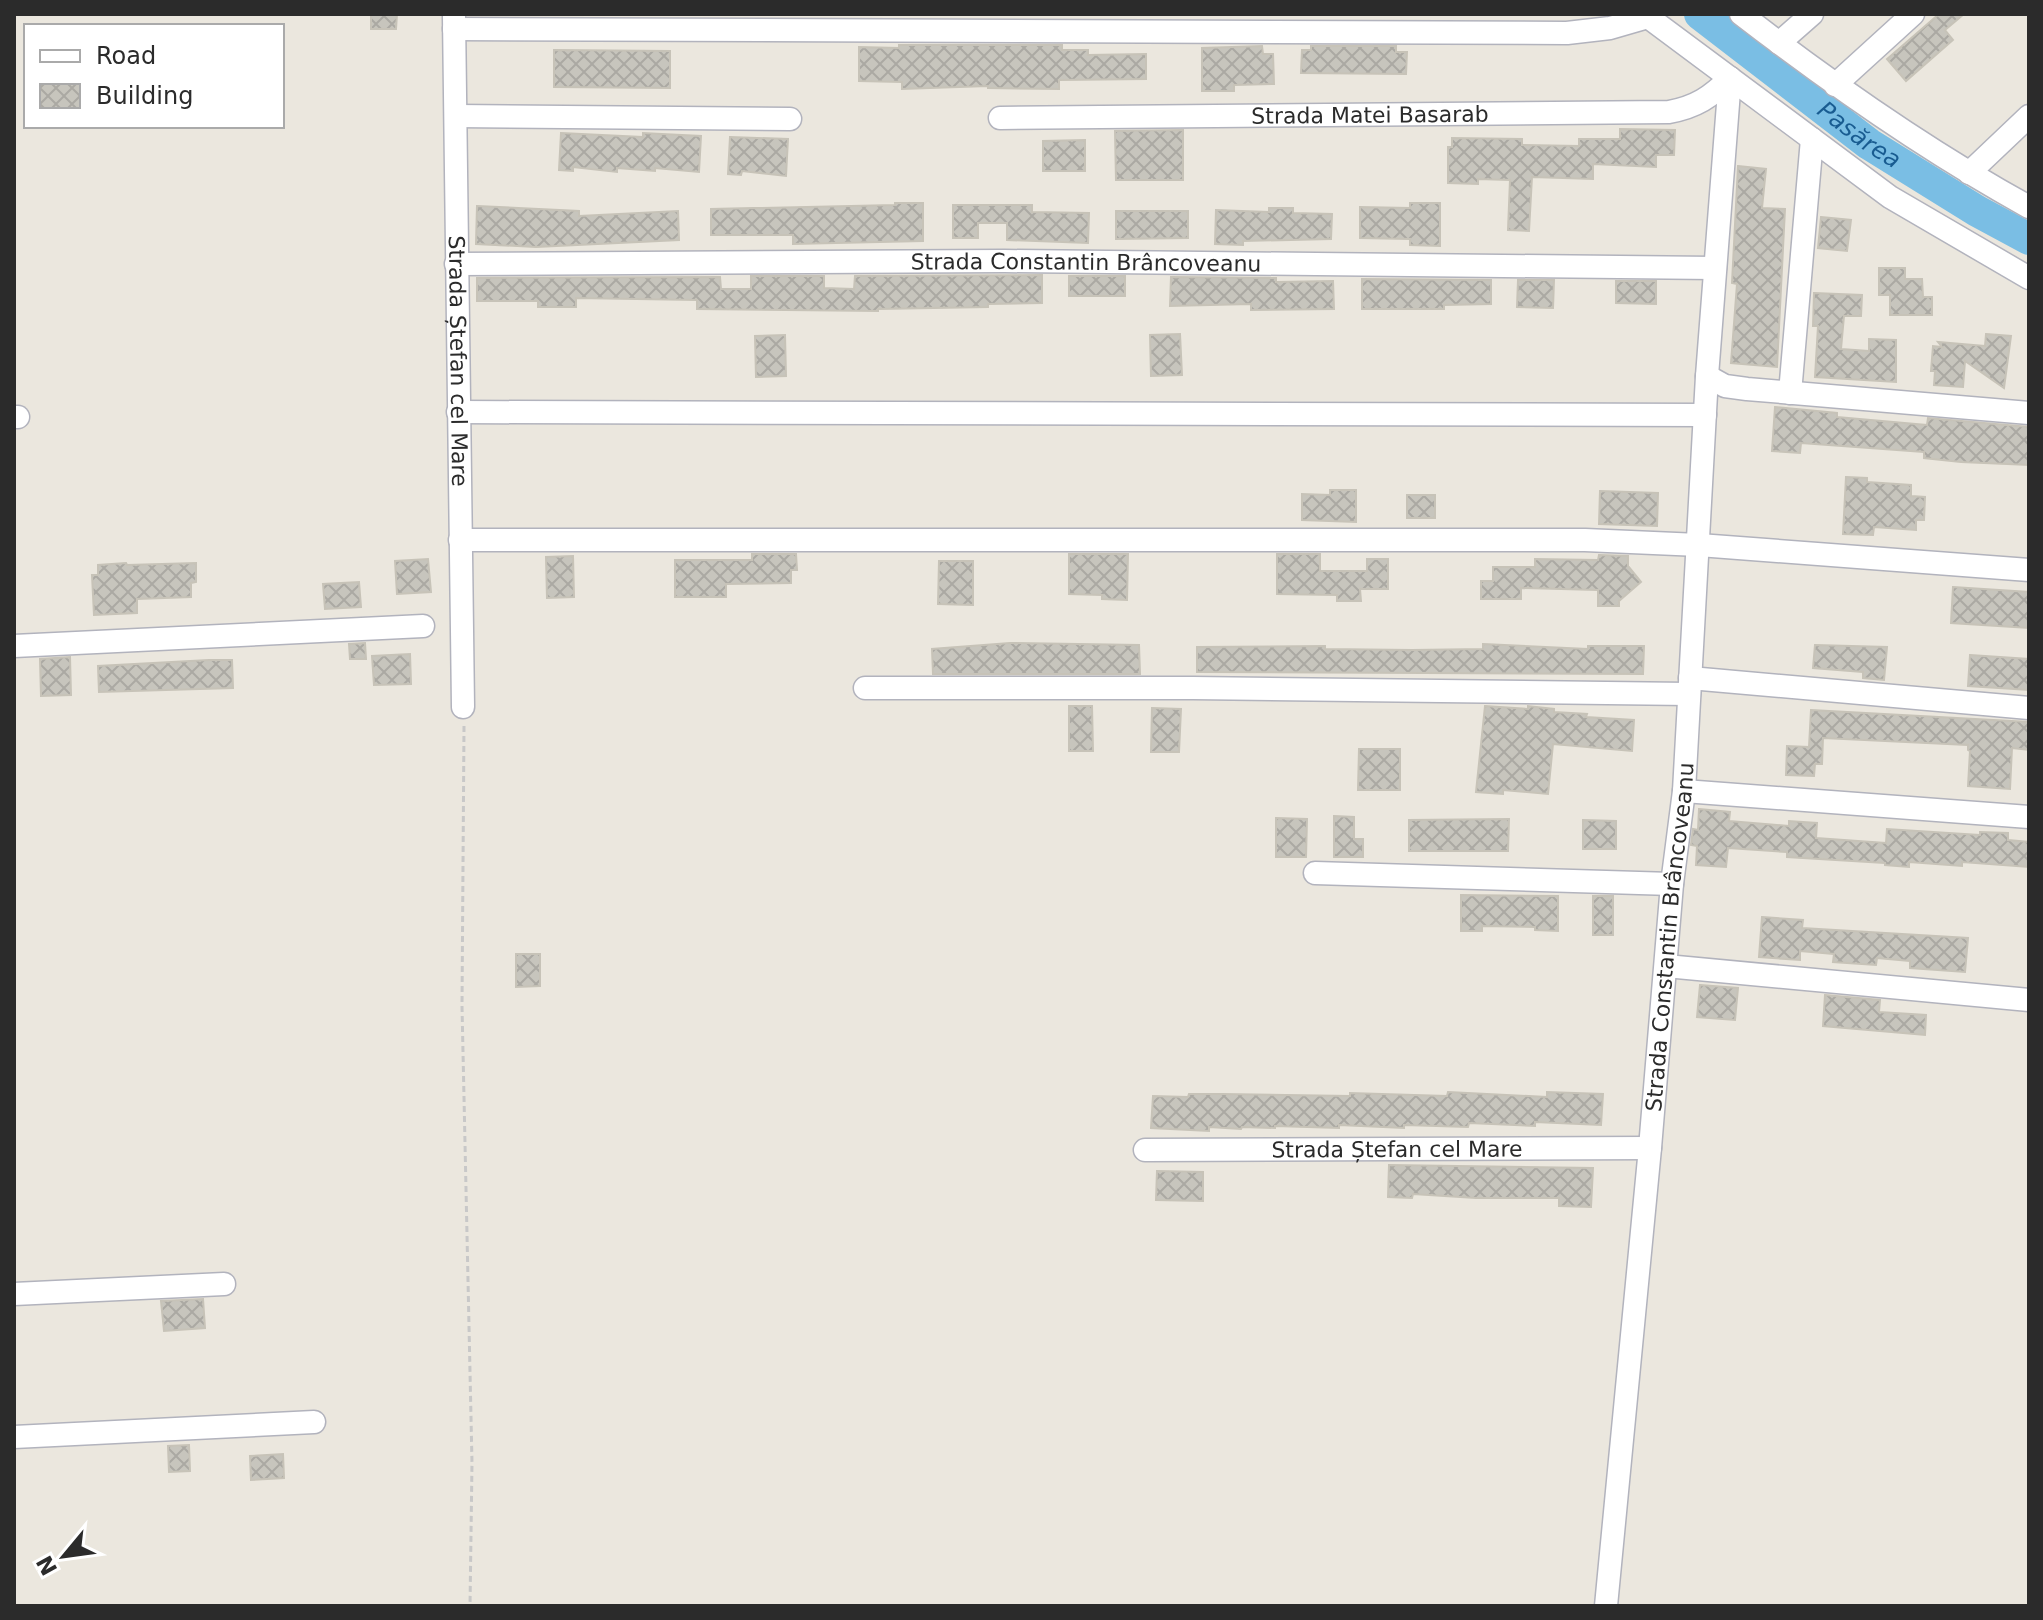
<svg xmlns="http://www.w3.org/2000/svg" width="2043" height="1620" font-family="'DejaVu Sans',sans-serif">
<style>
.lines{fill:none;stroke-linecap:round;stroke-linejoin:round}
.river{stroke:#7abee4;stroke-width:32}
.building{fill:url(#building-cross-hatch);stroke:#c7c3b8;stroke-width:2}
.minor-casing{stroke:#b2b3bd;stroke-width:25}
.path{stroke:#c8c8c8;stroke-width:3;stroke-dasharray:6 4;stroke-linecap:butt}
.minor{stroke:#fff;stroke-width:22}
.labels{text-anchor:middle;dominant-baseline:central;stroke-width:7;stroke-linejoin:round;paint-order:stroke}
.street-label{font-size:22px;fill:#2b2b2b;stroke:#fff}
.water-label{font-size:24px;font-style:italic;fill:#195c91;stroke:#fff}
</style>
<defs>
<pattern id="building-cross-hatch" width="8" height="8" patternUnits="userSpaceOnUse" patternTransform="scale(2)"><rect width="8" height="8" fill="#c7c5bd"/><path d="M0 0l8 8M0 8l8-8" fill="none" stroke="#aba9a3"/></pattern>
</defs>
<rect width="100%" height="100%" fill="#ebe7de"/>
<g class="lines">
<!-- river -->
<path class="river" id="s1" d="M1700,14L1869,144L1977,211L2029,239"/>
</g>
<!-- building -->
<path class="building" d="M371,14H397L396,29H371Z
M1939,14H1964L1945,30L1953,40L1906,81L1887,59Z
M899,45H1062V50H1088V55L1146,54V79L1059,80V89L988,88V86L902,89V82L859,81V47L899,48Z
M1262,46L1263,54H1273L1274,84L1234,85V91H1202V48Z
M1311,46H1396V52H1407L1406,74L1301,73L1302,50H1311Z
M554,50L670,51V88L554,87Z
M1620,129L1675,130L1674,155H1656V167L1593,164V179L1532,177L1529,231L1508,230L1510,180L1478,179V184L1448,183V147H1452V138L1522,139V145L1579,146V139H1620Z
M1183,130V180H1116L1115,131Z
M561,133L643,137V133L701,136L699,172L655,168V171L617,168V172L573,167V171L559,170Z
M730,137L788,139L786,176L742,171L741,175L728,174Z
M1085,140V171H1043V141Z
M1738,166L1766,169L1762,208L1785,209L1777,367L1731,363L1737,284L1732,283Z
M895,203H923V241L793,244V235H711V209L895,205Z
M1410,203H1440V246L1410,245V239L1360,238V207L1410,208Z
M953,205H1032V212L1089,213L1088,243L1007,240V223H978V238H953Z
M477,206L579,211V216L678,211L679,240L536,247L476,244Z
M1269,208H1293V213L1332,214L1331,239L1243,241V245L1215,244L1216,210L1269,212Z
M1116,211H1188V238L1116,239Z
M1821,217L1851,220L1847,251L1818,248Z
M1879,268H1905V279H1922L1923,297H1932V315H1890V295H1879Z
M1042,275V303L988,304V307L878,309V311L697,309V300L576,298V307H538V301H477V278L720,277L721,289H751V276H824V288L854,289L855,276Z
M1069,276H1125V296H1069Z
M1171,277L1276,278V282L1333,281L1334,309L1251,310V304L1170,306Z
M1362,279L1491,280V304L1444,305V309H1362Z
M1518,280H1554L1553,308L1517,307Z
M1616,281H1656V304L1616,303Z
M1814,293L1862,295L1861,316H1844L1841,349L1869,351V339L1896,340V382L1815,377L1818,326H1813Z
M1180,334L1182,375L1151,376L1150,335Z
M1986,334L2011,336L2004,388L1965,361L1963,387L1934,385L1935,371H1931L1933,346L1942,347L1938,342L1985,346Z
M785,335L786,376L756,377L755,336Z
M1775,407L1837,413V417L1927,425L1928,418L2029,427V465L1961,462L1924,458V452L1801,443L1800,453L1772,451Z
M1846,477L1867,478V482L1911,485V496L1925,497L1924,520H1916V530L1874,527L1873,535L1843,534Z
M1330,490H1356V522L1302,520V494L1330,495Z
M1600,491L1658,493L1657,526L1599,524Z
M1407,495H1435V518H1407Z
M752,554H796L797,570H791V583L726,584V597H675V560H752Z
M1069,554H1128L1127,600L1102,599V595L1069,594Z
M1277,554H1320V571H1367V559H1388V589H1360L1361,601H1337V595L1277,594Z
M1599,555L1628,556V566L1641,582L1619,601V606H1598V590L1521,588V599H1481V581H1493V567H1535V559L1598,560Z
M573,556L574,597L547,598L546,557Z
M428,559L431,592L397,594L395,561Z
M939,561H973V605L938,604Z
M126,563L127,565L196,563V582L191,583V597L137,599V613L94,615L92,575H98V565Z
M359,582L361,607L325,609L323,584Z
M1953,587L2029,592V628L1951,623Z
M365,643L366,659H350L349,644Z
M1010,643L1139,645L1140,674H933L932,649Z
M1483,644L1588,649V646H1644L1643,674L1197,672V647L1325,646V649L1412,650L1483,649Z
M1815,645L1887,647L1884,680L1863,678V672L1813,668Z
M410,654L411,684L374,685L372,656Z
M1970,655L2029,659V690L1968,686Z
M70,657L71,695L41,696L40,659Z
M209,660H232L233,688L99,692L98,666Z
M1069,706H1092L1093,751H1069Z
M1485,706L1528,709V706L1554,709V712L1587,714L1586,717L1634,720L1632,751L1553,744L1548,794L1503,790V794L1476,792Z
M1152,708L1181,709L1179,752H1151Z
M1811,710L2029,722V750L2012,748L2010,789L1968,786L1970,751L1968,750V745L1823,738L1822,764H1815L1814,776L1786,775L1787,746L1809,747Z
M1359,749H1400V790H1358Z
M1699,809L1730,812L1729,821L1789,826V821L1817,823L1816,838L1886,843L1887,829L1980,835V832L2008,833V840L2029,842V867L1962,862V866L1909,862V867L1885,865V863L1787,857V852L1728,848L1726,867L1696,865L1697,846L1691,845L1693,829L1698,830Z
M1334,816L1354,817V839H1363V857H1334Z
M1276,818L1307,819L1306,857H1276Z
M1509,819L1508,851H1409V820Z
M1583,820L1616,821V849H1583Z
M1461,895L1558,896V931L1535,930V927L1482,926V931H1461Z
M1593,896H1613V935H1593Z
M1762,917L1803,920L1802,928L1968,938L1965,972L1910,968V961L1877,958L1876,965L1833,962L1834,954L1800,951V960L1759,957Z
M516,954H540V986L516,987Z
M1700,985L1738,988L1735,1020L1697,1017Z
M1825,995L1880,1000L1879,1012L1926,1015L1925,1035L1823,1026Z
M1448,1092L1547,1097V1092L1603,1094L1601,1125L1535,1122V1126L1469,1123L1468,1127L1404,1125V1128L1339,1125V1128L1275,1126V1128L1242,1127L1241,1129L1209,1127V1131L1151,1128L1153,1096L1188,1097L1189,1094H1222L1350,1096V1093L1447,1096Z
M1389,1165L1593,1168L1591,1207L1559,1206V1198H1476L1413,1194L1412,1198L1388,1197Z
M1157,1171L1203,1172V1201L1156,1200Z
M203,1299L205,1328L164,1331L161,1301Z
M189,1445L190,1471L169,1472L168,1446Z
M283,1454L284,1478L251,1480L250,1456Z"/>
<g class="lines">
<defs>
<g id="minor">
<path d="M1644,14L1890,197L2029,278"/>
<path d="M1741,14C1833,85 1927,151 2029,207"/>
<path id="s2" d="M454,17L463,707"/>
<path d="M454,29L1567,33L1610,28L1648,17"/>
<path d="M1779,43L1812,14"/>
<path d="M1835,85L1913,14"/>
<path d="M456,116L790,119"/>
<path id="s3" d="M1000,118L1669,112C1696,107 1711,97 1730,78"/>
<path d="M1969,173L2029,116"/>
<path id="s4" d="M456,264L1004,261L1715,268"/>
<path d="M1707,376L1725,386L1747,389L2029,413"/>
<path d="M1790,393L1812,139"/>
<path d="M458,412L1705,415"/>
<path d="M14,417H18"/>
<path d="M460,540H1585L1699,545L2029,570"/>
<path d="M14,646L423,626"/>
<path d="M1690,678L2029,708"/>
<path d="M865,688H1193L1689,694"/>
<path d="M1684,791L2029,817"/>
<path d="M1315,873L1672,884"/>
<path d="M1666,966L2029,1000"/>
<path id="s5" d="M1145,1150L1650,1148"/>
<path d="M14,1294L224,1284"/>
<path d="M14,1437L314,1422"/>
<path id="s6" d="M1606,1606L1650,1148L1672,884L1684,791L1707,376L1730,78"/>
</g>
</defs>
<!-- minor casing -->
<use href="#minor" class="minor-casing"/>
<!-- path -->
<path class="path" d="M464,726L462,1006L472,1463L470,1606"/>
<!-- minor -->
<use href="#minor" class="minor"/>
</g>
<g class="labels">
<!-- street labels -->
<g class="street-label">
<text stroke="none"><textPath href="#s3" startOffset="370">Strada Matei Basarab</textPath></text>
<text stroke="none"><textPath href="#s4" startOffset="630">Strada Constantin Brâncoveanu</textPath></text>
<text stroke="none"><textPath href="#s2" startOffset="344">Strada Ștefan cel Mare</textPath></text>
<text stroke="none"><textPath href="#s6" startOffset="672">Strada Constantin Brâncoveanu</textPath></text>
<text stroke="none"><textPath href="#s5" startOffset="252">Strada Ștefan cel Mare</textPath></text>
</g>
<!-- water labels -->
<g class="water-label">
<text stroke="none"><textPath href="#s1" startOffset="200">Pasărea</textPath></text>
</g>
</g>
<!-- border -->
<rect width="2043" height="1620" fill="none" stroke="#2b2b2b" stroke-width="32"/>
<!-- legend -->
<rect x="24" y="24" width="260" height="104" fill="#ffffff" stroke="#aaaaaa" stroke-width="2"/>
<rect x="40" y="50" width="40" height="12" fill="#ffffff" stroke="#aaaaaa" stroke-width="2"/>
<text x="96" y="64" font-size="24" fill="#2b2b2b">Road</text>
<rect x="40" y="84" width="40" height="24" fill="url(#building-cross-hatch)" stroke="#aaaaaa" stroke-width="2"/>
<text x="96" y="104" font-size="24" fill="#2b2b2b">Building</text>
<!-- north arrow -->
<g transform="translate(64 1556) rotate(241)" stroke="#ffffff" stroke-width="6" paint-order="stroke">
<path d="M0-6L14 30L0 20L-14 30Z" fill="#2b2b2b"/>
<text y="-12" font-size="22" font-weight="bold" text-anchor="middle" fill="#2b2b2b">N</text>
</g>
</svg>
